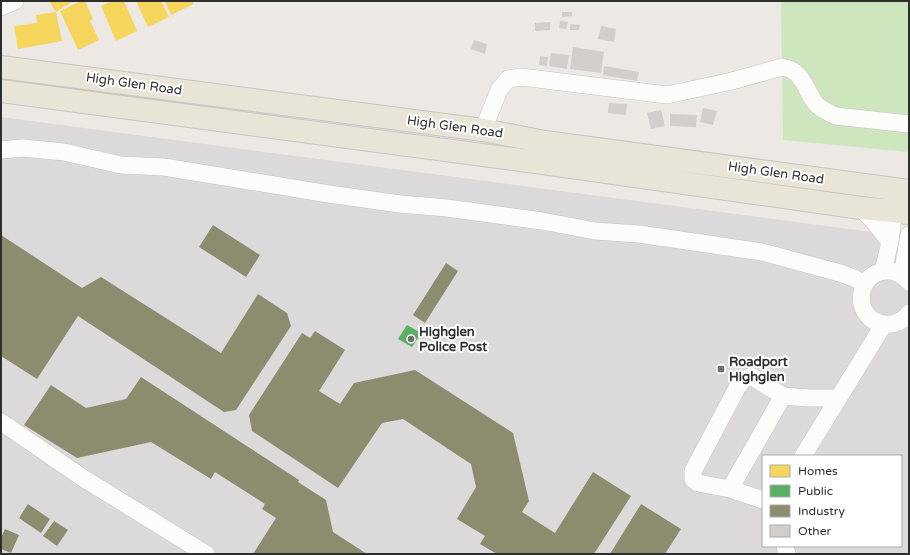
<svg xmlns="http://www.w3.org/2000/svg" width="910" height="555" font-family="'Varela Round',sans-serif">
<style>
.industrial{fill:#dcd9db;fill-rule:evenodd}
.green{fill:#cee6be}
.homes{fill:#f6d55c}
.public{fill:#5aae61}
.industry{fill:#8c8c6e}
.building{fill:#d1cecb}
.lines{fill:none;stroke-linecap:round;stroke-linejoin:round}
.minor-casing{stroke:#c5c4c5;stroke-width:18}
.major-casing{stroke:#c6c5c4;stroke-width:24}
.minor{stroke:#fcfcfb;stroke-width:17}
.major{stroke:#e8e4d6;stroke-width:22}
.poi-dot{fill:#706f6e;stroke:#fff;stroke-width:1.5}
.labels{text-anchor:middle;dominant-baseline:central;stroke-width:4;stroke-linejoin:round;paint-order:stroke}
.street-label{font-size:13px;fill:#2e2e2e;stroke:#fff}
.poi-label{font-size:13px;font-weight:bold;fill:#2e2e2e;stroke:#fff;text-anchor:start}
</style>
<rect width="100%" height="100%" fill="#ece8e4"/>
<!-- industrial -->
<path class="industrial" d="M1,117L909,237V554H1ZM763,456H901V546H763Z"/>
<!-- green -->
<path class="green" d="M781,1H909V152L783,140Z"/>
<!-- homes -->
<path class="homes" d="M53,1H73L56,12L62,41L18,49L14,26L37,23L36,15L56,12L50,3Z
M81,1H85L93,19L90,21L99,40L78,50L60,11Z
M112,1H124L137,31L116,41L101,6Z
M136,1H161L169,17L148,27Z
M165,1H192L194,4L171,15Z"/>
<!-- public -->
<path class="public" d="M407,325L421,333L412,347L398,339Z"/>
<!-- industry -->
<path class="industry" d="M213,225L260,255L246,277L199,247Z
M1,235L82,288L101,277L221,353L258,294L287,313L291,326L236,410L224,412L78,316L37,379L1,356Z
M446,263L458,271L425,323L413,315Z
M315,331L345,350L319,391L340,404L354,383L415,370L513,433L529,501L522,512L555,533L593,472L631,496L594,554H497L480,544L485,536L457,519L476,487L471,464L403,419L382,423L338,488L252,431L249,415L302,333L310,338Z
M141,377L299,480L298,482L326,500L333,532L367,554H253L276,518L262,509L265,504L215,472L211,479L151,442L77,458L24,425L51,385L86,408L126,399Z
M28,504L50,519L41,533L19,518Z
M641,504L681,529L665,554H610Z
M54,521L68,530L57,546L43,536Z
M5,529L19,535L11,553L1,549V538Z"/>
<!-- building -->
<path class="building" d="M562,12H572V16L562,17Z
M560,21L568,22L566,29L559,28Z
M550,22V30L535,31V23Z
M570,24L580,25L579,30H570Z
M601,26L616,29L614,42L598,39Z
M474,40L487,44L485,54L471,49Z
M573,47L604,52L601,73L570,69Z
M551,53L569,55L567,69L549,66Z
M540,56L548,57L547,66L539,65Z
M604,66L639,72L637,81L603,75Z
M609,103L627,104L626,115L608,113Z
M703,108L717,111L713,125L700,122Z
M661,110L665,126L651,129L647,113Z
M670,114L697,115L696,127L670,126Z"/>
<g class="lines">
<defs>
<path id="minor" d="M1,7L15,1
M483,130L499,90L508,79L521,77L667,95L732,81L782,67C805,71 804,90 817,105C823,110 829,113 836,116L909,124
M1,150L23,148L64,152L121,165L164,167L329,194L400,204L447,208L542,221L595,231L639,234L762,252L840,273L854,278L864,284
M861,208L876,224L890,242
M883,271L890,242L895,199
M902,275L909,235
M909,282C903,275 896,271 888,271C854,271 852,321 885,324C894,325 904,321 909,313
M1,422L83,478L206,554
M803,456L884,324
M730,489L783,396L808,398H838
M763,500L730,489L698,483L693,479V471L737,388L743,380L751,376L783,396
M785,546L787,554"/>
<path id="major" d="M1,67L483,130L545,142L909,191
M1,91L543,163L861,208L893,211L909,213"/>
</defs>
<!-- minor casing -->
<use href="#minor" class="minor-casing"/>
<!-- major casing -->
<use href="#major" class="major-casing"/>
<!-- minor -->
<use href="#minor" class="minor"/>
<!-- major -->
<use href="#major" class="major"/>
</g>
<!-- markers -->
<g class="poi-dot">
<circle cx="411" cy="339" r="4"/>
<rect x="717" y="365" width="8" height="8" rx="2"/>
</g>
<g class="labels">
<!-- street labels -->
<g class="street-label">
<text transform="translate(134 84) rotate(8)">High Glen Road</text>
<text transform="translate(455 127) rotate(8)">High Glen Road</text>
<text transform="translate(776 173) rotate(8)">High Glen Road</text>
</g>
<!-- poi labels -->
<g class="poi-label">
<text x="419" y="332">Highglen<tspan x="419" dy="15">Police Post</tspan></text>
<text x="729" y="362">Roadport<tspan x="729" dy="15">Highglen</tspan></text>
</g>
</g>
<!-- border -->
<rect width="910" height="555" fill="none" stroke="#2e2e2e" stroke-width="4"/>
<!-- legend -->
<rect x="762" y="455" width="140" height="92" fill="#ffffff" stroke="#ababab"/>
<rect x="770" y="465" width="20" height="12" fill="#f6d55c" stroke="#ababab"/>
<text x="798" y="475" font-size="12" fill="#2e2e2e">Homes</text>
<rect x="770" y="485" width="20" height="12" fill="#5aae61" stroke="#ababab"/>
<text x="798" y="495" font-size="12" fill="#2e2e2e">Public</text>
<rect x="770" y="505" width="20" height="12" fill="#8c8c6e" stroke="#ababab"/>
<text x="798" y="515" font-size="12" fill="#2e2e2e">Industry</text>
<rect x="770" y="525" width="20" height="12" fill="#d1cecb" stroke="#ababab"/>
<text x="798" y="535" font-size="12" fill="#2e2e2e">Other</text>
</svg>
